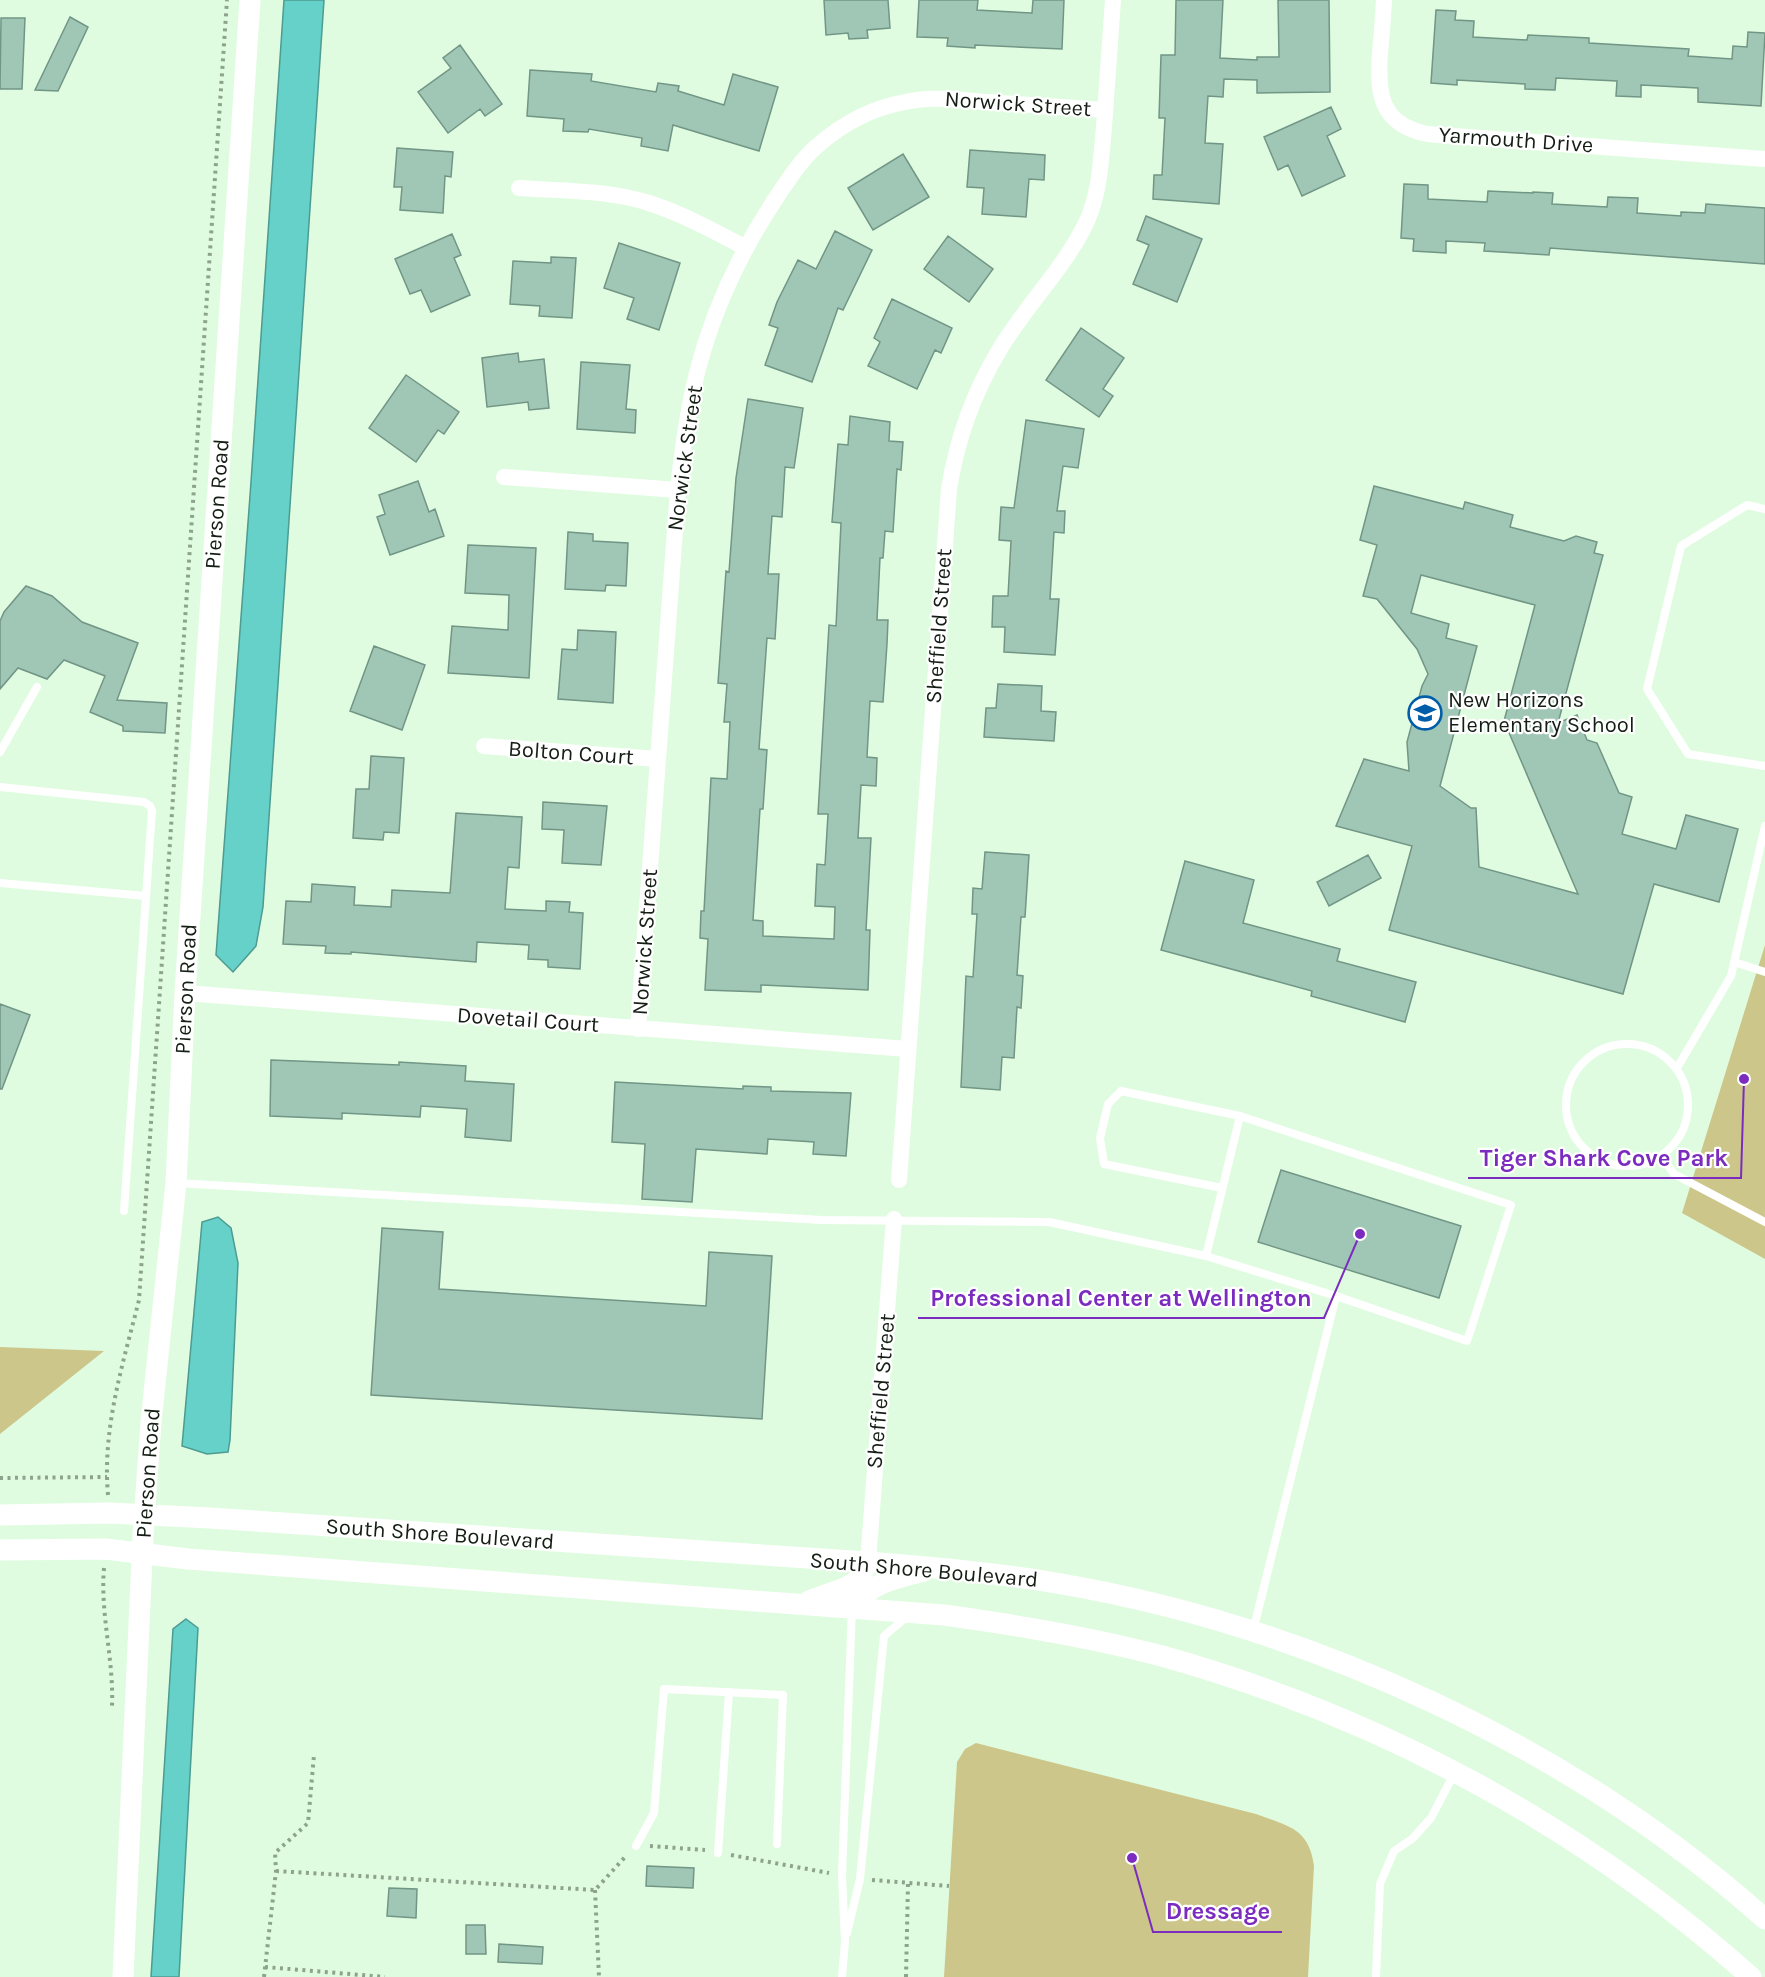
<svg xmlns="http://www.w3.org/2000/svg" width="1765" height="1977" font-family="Karla,sans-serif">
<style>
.green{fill:#ccc68a}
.water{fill:#65d1c8;stroke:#4d9b92;stroke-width:1.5}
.building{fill:#a0c6b6;stroke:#719686;stroke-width:1.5;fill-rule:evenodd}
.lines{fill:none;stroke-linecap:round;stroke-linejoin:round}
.path{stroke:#8ea38e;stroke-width:4;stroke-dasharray:3 4.5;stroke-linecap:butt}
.service{stroke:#fff;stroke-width:8}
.minor{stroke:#fff;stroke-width:16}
.tertiary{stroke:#fff;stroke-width:21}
.labels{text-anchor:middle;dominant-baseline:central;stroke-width:4.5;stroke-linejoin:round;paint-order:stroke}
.street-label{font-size:22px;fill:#141e14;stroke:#fff}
.poi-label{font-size:22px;fill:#141e14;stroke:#fff;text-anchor:start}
.leader{fill:none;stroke:#7b2cbf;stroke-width:2}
.callout-dot{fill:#7b2cbf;stroke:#fff;stroke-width:2}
.callout-label{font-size:24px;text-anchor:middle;font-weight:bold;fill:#7b2cbf;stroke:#fff;stroke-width:4.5;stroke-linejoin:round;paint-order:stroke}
</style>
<rect width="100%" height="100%" fill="#e0fce0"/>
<!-- green -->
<path class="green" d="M1765,945V1259L1682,1213Z
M0,1347L104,1351L0,1434Z
M976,1743L1256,1814C1288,1826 1309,1828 1314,1866L1308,1977H944L957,1762L965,1749Z"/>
<!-- water -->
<path class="water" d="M284,0H324L263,907L256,946L233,972L216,955L251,482Z
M218,1217L231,1228L238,1263L230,1440L228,1452L207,1454L182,1446L202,1222Z
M186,1619L198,1628L179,1977H151L173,1629Z"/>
<!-- building -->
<path class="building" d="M824,0H888L890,28L867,30L868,38L849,39L848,33L826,35Z
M919,0H978L977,10L1032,13L1033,0H1064L1062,49L975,45V48L947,46L948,38L917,37Z
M1176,0H1223L1220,58L1257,60V57H1279L1278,0H1329L1330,92L1257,93V80L1224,79L1223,97L1208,96L1205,143L1223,144L1219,204L1153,199L1154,175H1162L1165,118H1159L1161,55H1175Z
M1436,10L1456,11L1455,20L1474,21L1473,37L1527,40L1528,35L1589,38V43L1689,49L1688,56L1732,59L1733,46L1747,47L1748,32L1765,33L1761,106L1698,102V88L1641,85V97L1616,96L1617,81L1556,78L1555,90L1525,89V84L1457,80V85L1431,83Z
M70,17L88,27L58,91L35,90Z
M1,18H25L22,89H0Z
M460,45L502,104L485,116L480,109L448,133L418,92L451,68L443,58Z
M530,70L592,74L591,81L656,92L658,83L679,86L678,91L724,105L733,74L778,87L759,151L673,125L668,151L641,146L642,138L589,129L588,132L563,131L564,119L527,116Z
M1331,107L1341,129L1327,136L1345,176L1302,196L1288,165L1278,170L1264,137Z
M397,148L453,152L451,177L445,176L443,213L400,210L402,187H394Z
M970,150L1045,155L1044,180L1029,179L1026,217L982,214L984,188L967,187Z
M903,154L929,197L873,230L848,188Z
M1404,184L1428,185V199L1487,202L1488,191L1533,193V192L1553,193L1552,204L1607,207L1608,197L1638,198L1637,213L1681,216V212L1705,213L1706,204L1765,208V264L1550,248L1549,255L1484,251L1485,243L1446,241V253L1413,251L1414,239L1401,238Z
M1146,216L1202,239L1177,302L1133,284L1149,245L1137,240Z
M835,231L872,250L843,310L838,308L812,382L765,365L778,328L769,325L777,302L798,260L816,269Z
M452,234L461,255L454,258L470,295L431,312L421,290L410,294L395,259Z
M948,236L993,269L969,302L924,269Z
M619,243L680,263L659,330L627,319L634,298L604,288Z
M551,257L576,258L572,318L539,316L540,306L510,304L513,261L551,263Z
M892,299L952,328L941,353L935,350L917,389L868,366L880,342L874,338Z
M1081,328L1124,358L1103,389L1113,396L1099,417L1046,380Z
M518,353L519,362L544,359L549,408L529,410L528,402L487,407L482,358Z
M581,362L630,365L626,409L636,410L635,433L577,429Z
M406,375L459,412L444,434L438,430L416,462L369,428Z
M748,399L803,408L794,468L785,467L782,517L772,516L768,574H779L775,639L767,638L759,749L767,750L763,809H760L753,920L763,921V936L834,939L835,907L815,906L817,864L825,865L828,814H818L829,625L836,626L841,523L832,522L838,444L848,445L850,416L890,422L889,441L903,442L901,470L897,469L893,532L885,531L883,558H880L877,620H888L887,644L883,702L870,701L867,757L877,758L876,786L861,785L858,838H871L866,930H870L868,990L761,985V992L705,990L708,939L700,938L701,911H704L711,778L727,779L730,722H724L727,684L718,683L726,571L729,572L736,478Z
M1026,420L1084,429L1078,468L1063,466L1057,511H1065L1064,533L1054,532L1050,599H1059L1055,655L1004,652L1005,627H992L993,596H1008L1011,541L999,540L1001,507L1014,508Z
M418,481L429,512L435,509L444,536L390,555L377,517L385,514L379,495Z
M1374,486L1463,509L1465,502L1513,515L1510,527L1564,541L1576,536L1597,542L1594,553L1603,555L1558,723L1577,715L1587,740L1597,743L1619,793L1632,797L1622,834L1676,849L1686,815L1738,829L1719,902L1654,884L1623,994L1389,930L1412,846L1336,826L1364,759L1409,771L1407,742L1422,686L1428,674L1417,649L1377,599L1363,596L1377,545L1360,540ZM1421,575L1535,605L1504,721L1578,894L1479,867L1476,808H1471L1440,786L1477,646L1446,638L1449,624L1411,613Z
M568,532L593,534V541L628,543L626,586L606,585L605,591L565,589Z
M468,545L536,548L529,678L448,673L452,626L508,630L509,595L465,593Z
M26,586L52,596L82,622L138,643L117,700L167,703L165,733L123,731V726L90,712L105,676L64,660L47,679L18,668L0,689V621L4,612Z
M578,630L616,632L613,703L558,699L562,649L577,650Z
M374,646L425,665L402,730L350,711Z
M998,684L1042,686L1041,711L1056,712L1054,741L984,737L986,708H996Z
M371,756L404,758L399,833L384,832L383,840L353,838L356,789H369Z
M543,802L607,806L601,865L562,863L564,830L542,829Z
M456,813L522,817L519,868L508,867L505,909L546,911V901L570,902L569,912L583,913L580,969L548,967V960L528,959L529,945L477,942L476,962L351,952V954L325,953L326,946L283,944L286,901L311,902L312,884L355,887L354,905L391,907L392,890L450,893Z
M985,852L1029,855L1025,917H1021L1017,975L1023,976L1021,1008L1017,1007L1014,1058L1002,1057L1000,1090L961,1087L966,976L973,977L977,914H972L973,888L982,889Z
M1368,855L1381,878L1329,906L1317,882Z
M1185,861L1254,880L1243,923L1340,949L1337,961L1416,982L1405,1022L1311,996L1312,991L1161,950Z
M0,1004L30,1015L2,1089H0Z
M271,1060L399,1065V1062L466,1066L465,1081L514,1084L511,1141L465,1137L467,1109L421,1106L420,1117L342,1113V1119L270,1116Z
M615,1082L743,1089V1086L771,1087V1091L851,1093L846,1156L813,1154L814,1142L768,1139L767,1154L696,1149L692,1202L642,1199L645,1144L612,1142Z
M1281,1170L1461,1226L1439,1298L1258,1242Z
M382,1228L443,1232L439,1289L706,1306L709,1252L772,1256L762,1419L371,1395Z
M647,1866L694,1868L693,1888L646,1886Z
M389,1888L417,1889L416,1918L387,1916Z
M466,1925H485L486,1954H466Z
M499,1944L543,1947L542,1964L498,1962Z"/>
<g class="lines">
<!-- path -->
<path class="path" d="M0,1478L107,1477
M108,1495C102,1428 123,1364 139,1300L227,0
M104,1568C100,1614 114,1660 112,1706
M650,1846L705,1850
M731,1855L829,1873
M276,1871L595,1890L626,1856
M872,1880L949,1886
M595,1890L599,1977
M265,1967L385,1977
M264,1977L276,1871L275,1853L308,1823L314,1755
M906,1977L908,1883"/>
<!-- service -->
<path class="service" d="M1765,509L1747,505L1681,546L1647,689L1688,754L1765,766
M0,752L37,687
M0,787L144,802L150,806L152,811L124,1211
M0,883L146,896
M1734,962L1765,972
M1566 1105a61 61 0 1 1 122 0a61 61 0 1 1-122 0Z
M1677,1068L1731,976L1765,826
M1661,1156L1674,1174L1765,1222
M176,1183L821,1220L1049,1222L1206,1256
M1222,1188L1104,1164L1100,1138L1108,1104L1121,1091L1240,1116
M1253,1631L1336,1296L1467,1341L1511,1205L1240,1116L1206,1256L1336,1296
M636,1846L654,1813L664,1689L783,1695L777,1844
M718,1853L729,1692
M847,1933L860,1879L884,1636L909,1615
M842,1977L845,1942L842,1875L852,1608
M1376,1977L1380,1884L1394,1851L1412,1839L1431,1818L1455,1772"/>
<!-- minor -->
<path class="minor" d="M1384,0C1383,17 1382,35 1380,52C1377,94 1380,124 1427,134L1765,159
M519,188C562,191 608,190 649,203C683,214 714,231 746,248
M504,477L678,490
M484,746L658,759
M185,993L908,1049
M638,1029L678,490C682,451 687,412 697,373C713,309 743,247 780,192C791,176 802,159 817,146C842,124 872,108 905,102C932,96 960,100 987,102C1026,105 1066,107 1105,110
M899,1180L949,489C957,439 973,393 1000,349C1026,305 1065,268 1087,221C1100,192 1101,159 1104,127C1107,85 1110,42 1113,0
M868,1562L894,1219"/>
<!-- tertiary -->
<path class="tertiary" d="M0,1515L110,1513L210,1518L868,1562C929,1567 989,1572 1050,1582C1306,1624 1571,1746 1765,1919
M0,1550L106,1549L188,1559L944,1615C1017,1625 1090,1637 1162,1656C1380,1717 1582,1826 1751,1977
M809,1601L845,1588L857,1581L868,1562
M852,1608C873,1581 892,1580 924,1571
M123,1977L143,1536L151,1422L176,1183L185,993L250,0"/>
</g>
<!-- icons -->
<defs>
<symbol id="school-ring" viewBox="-11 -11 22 22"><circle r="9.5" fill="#fff" stroke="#005daa" stroke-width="1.5"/><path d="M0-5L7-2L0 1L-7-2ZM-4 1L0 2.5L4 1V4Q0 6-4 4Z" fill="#005daa"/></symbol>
</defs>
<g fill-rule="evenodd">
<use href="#school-ring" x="1406" y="694" width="38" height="38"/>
</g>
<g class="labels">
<!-- street labels -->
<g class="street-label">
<text transform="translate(1018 104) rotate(4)">Norwick Street</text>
<text transform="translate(1516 140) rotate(4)">Yarmouth Drive</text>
<text transform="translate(685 458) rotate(-82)">Norwick Street</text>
<text transform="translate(217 504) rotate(-86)">Pierson Road</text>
<text transform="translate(939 626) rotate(-86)">Sheffield Street</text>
<text transform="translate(571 753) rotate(4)">Bolton Court</text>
<text transform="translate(645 942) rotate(-86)">Norwick Street</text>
<text transform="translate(186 989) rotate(-87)">Pierson Road</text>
<text transform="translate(528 1020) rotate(4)">Dovetail Court</text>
<text transform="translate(881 1391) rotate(-85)">Sheffield Street</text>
<text transform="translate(148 1473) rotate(-86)">Pierson Road</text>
<text transform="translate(440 1534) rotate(4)">South Shore Boulevard</text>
<text transform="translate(924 1570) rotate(5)">South Shore Boulevard</text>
</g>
<!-- poi labels -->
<g class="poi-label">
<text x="1448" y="700">New Horizons<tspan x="1448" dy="25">Elementary School</tspan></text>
</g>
</g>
<!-- callouts -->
<path class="leader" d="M1744 1079L1741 1178H1468M1360 1234L1324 1318H918M1132 1858L1153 1932H1282"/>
<g class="callout-dot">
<circle cx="1744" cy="1079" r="6"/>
<circle cx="1360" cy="1234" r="6"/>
<circle cx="1132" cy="1858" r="6"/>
</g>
<g class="callout-label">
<text x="1604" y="1166">Tiger Shark Cove Park</text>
<text x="1121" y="1306">Professional Center at Wellington</text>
<text x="1218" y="1919">Dressage</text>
</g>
</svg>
